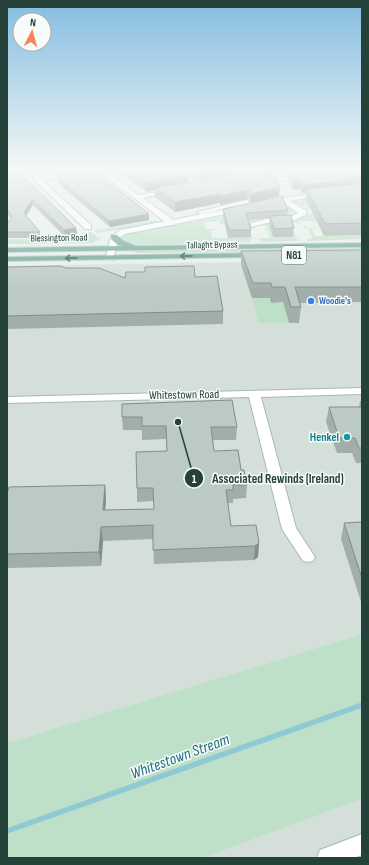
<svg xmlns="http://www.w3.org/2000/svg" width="369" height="865" font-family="'Sofia Sans Condensed',sans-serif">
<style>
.built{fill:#d4dfda}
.green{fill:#bfe0c8}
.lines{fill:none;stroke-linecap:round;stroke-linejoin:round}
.stream{stroke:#8ec9d4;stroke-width:5.5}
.street-casing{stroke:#a8b8b2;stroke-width:2}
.secondary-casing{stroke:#a4bbb3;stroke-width:2}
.primary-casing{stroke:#c2cac8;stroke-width:2}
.street{fill:#fff;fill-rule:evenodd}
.secondary{fill:#fff;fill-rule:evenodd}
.primary{fill:#6aa596;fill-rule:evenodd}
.wall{fill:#a1aea9}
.shaded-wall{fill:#838d89}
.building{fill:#bbcac4;stroke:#838d89}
.oneway{stroke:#365b51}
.shop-dot{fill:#3f7fe0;stroke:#f7fbf9;stroke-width:1.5}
.culture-dot{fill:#0f9aa8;stroke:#f7fbf9;stroke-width:1.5}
.labels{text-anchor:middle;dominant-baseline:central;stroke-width:3;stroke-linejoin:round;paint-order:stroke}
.far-street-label{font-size:10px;fill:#24423a;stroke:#f7fbf9}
.far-shop-label{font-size:10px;font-weight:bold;fill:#366cbe;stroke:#f7fbf9;text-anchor:start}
.shield{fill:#f7fbf9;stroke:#637a73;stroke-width:1}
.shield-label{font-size:11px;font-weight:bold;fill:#24423a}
.street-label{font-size:12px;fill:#24423a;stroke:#f7fbf9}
.culture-label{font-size:12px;font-weight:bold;fill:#0d838f;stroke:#f7fbf9;text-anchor:end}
.near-water-label{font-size:16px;font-style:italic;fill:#1c6f80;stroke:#f7fbf9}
.leader{fill:none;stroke:#24423a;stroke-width:1.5}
.callout-dot{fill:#24423a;stroke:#f7fbf9;stroke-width:1.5}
.mark-label{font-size:12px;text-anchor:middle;font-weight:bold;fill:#fff}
.callout-label{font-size:13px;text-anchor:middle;font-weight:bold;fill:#24423a;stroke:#f7fbf9;stroke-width:3;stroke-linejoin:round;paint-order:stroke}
</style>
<rect width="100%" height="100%" fill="#e6efeb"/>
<!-- built -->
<path class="built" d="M362,260V634L7,743V266Z
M362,799V858H203Z"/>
<!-- green -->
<path class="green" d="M327,197L358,231L362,239L308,241L307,239H312L308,228H302L306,226L309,228H327L312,229L315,236H353L330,221H315L316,223H313L312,221H299L300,224L293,221L308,216L305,214L310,213L311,214H323L310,208V210L304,209L308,208L296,203L295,201Z
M281,204L299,212C293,211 277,218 270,219L269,218H262L260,221L252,223L250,221H243L244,224H220L219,221L204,222L205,229H226L211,230L212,238L250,237L248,226L255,228L249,229L252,238H257L250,240L251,242L142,245L128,244L121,239V237L131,232L204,220Z
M157,220L155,223L98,233L93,231Z
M264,222H288L294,225L287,223H269L273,237L293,231L298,241L263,242L259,240L260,238H270L267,229H262L267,228L266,225H261Z
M91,232L101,239L91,243L7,244V239L54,240L79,236L82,233Z
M362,248V251L138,253L125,250Z
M252,298H292L299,323H259Z
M362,634V799L203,858H7V743Z"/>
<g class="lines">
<!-- stream -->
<path class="stream" d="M7,831L362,705"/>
<defs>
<path id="street" d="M28,170H34L39,177L74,173L75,174L72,176L42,180L91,225V229H85L35,180Z
M98,170H106L138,195L172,190V192L143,198L175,221V225H169Z
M170,170H178L201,186L196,187Z
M304,172L307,174L306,175L267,185L264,183Z
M282,197L297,205L306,211V215L287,223H267L251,227V223L266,219H286L298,213L280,200L279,199Z
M247,200L249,201V203L201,214L197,212Z
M362,388V394L261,397L296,528L315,557L313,561L308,562L303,561L282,529L249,397L7,403V397Z
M362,834V855L354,858H317L320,850Z"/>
<path id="secondary" d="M321,193L323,194V196L268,204L265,202L268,200Z
M238,207L242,209L241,211L125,234L118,239L113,260L106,258L110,239L120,230Z"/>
<path id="primary" d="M111,235H117L124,241L136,246L362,243V247L7,252V248L123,246L118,245L111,239Z
M258,253L262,255L261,257L7,261V257Z"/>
</defs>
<!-- street casing -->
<use href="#street" class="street-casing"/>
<!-- secondary casing -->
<use href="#secondary" class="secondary-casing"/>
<!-- primary casing -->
<use href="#primary" class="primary-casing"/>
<!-- street -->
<use href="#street" class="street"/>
<!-- secondary -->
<use href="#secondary" class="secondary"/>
<!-- primary -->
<use href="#primary" class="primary"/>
</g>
<!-- wall -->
<path class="wall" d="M7,170L76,228L77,234L65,237L33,205L26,216L40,232V238H7V224L11,219L7,214Z
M117,170H181L189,175V182L198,181L181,170H274L273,171L272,176L279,196L250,203V200L247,199L220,205V203L175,212L155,197V190L147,192Z
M284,170H362V183L357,184L362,185V238L361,235L324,236L306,200V193H302L300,189L293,190L288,181L289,174L286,175Z
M58,173L149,214V220L110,227L61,186V184L57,181V175H59Z
M223,209L288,210L287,215L294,228L293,237H273L269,224L270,218L248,220L251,230V237L228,238L223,216Z
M362,250V302L300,303L301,307L299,323H289L283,302L271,303L270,298H252L241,265V251Z
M7,267L66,268L125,278L195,277L223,311V324L7,329Z
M360,401H362V463H356L352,453H337L326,422L329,407H359Z
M122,404L237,427L236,440H213L214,451L241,470L247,485L246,498L233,499V503H228L231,526L259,543L258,557L254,560L154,564L153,539L103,541L101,566L7,568V494L105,485L106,499L105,510L154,509V501L137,502V488L167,451L166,439L142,440V430H123L122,417Z
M362,522V605L341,539L344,523Z"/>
<!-- shaded-wall -->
<path class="shaded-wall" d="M52,170H71L53,173Z
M221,170H254L200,182V174Z
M270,170H274L273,171L272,179L263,183V175Z
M286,170H302L289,172V174L286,175Z
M362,174V183L339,190L307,189L306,193H302L303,185Z
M189,175V184L155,188V190L147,192V183Z
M301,180L300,189L293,190L294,181Z
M280,187L279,196L250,203L251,194Z
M247,190V199L220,205L221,196Z
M220,194V203L175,212V202Z
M32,199L33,205L24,219V213Z
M149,214V220L110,227L109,221Z
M76,228L77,234L65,237L64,230Z
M105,485L106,499L104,524L103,510Z
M101,527L103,541L101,566L99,552Z
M259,543L258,557L254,560L255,546Z"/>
<!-- building -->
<path class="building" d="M7,170H17L76,228L64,230L32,199L24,213L40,232H7V224L12,216L7,209Z
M74,170H93L149,214L109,221L61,181H63L57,175H60L58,173Z
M128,170H181L189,175L147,183Z
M195,170H221L200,174Z
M255,170H273L263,175L268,178L275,176L280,187L251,194L250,191L247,190L221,196L220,194L175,202L155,188Z
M295,170H362V174L340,181L303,185L301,180L294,181L289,172Z
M357,184L362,185V223L325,224L307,189Z
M282,196L288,210L246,213L251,230H229L223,209Z
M291,215L294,228L274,229L270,216Z
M362,250V287H295L301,307H291L285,287H272L271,283H253L241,251Z
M60,266L66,268H99L125,278L126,272H145V267L194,266L195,277L217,276L223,311L7,316V267Z
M232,400L237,427H211L214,451L238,450L241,470H244L247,485H233V490H226L231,526L256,525L259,543L255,546L153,550V525L101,527L99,552L7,554V494L9,487L105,485L103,510L154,509L153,488H137L136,452L167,451L166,426H142V417H122V404Z
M329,407H362V448H359L355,438H339Z
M362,522V578L344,523Z"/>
<!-- one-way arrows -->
<defs><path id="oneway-shaft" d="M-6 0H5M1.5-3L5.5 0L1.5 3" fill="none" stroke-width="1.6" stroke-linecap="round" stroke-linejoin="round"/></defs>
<g class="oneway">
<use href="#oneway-shaft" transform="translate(186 256) rotate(179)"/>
<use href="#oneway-shaft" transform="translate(71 258) rotate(179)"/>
</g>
<!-- sky -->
<linearGradient id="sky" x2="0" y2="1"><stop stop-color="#84bce0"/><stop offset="0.58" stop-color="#f4f8f6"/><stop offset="1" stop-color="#f4f8f6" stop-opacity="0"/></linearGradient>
<rect width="369" height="292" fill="url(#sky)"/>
<!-- markers -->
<circle class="shop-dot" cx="311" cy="301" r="4"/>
<circle class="culture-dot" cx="347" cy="437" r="4"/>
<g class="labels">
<!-- far-street labels -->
<g class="far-street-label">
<text transform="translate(59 238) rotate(-1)">Blessington Road</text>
<text transform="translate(212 245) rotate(-1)">Tallaght Bypass</text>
</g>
<!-- far-shop labels -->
<g class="far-shop-label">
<text x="319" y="301">Woodie's</text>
</g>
<!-- shield labels -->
<rect class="shield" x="282" y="246" width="24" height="18" rx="3"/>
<g class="shield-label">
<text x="294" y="255">N81</text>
</g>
<!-- street labels -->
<g class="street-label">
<text transform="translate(184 395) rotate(-1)">Whitestown Road</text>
</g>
<!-- culture labels -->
<g class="culture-label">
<text x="339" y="437">Henkel</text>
</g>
<!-- near-water labels -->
<g class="near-water-label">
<text transform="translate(180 757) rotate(-20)">Whitestown Stream</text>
</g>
</g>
<!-- callouts -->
<path class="leader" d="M178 422L194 478"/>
<g class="callout-dot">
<circle cx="178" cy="422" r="4"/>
<circle cx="194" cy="478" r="10"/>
</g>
<g class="mark-label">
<text x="194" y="483">1</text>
</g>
<g class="callout-label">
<text x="278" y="483">Associated Rewinds (Ireland)</text>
</g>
<!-- border -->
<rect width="369" height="865" fill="none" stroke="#24423a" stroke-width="16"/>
<!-- north arrow -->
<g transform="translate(32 32) rotate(6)"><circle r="19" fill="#f7fbf9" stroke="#a3b1ad"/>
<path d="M0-3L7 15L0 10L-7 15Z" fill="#f4845f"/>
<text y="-6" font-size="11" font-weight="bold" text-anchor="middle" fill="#24423a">N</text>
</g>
</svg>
